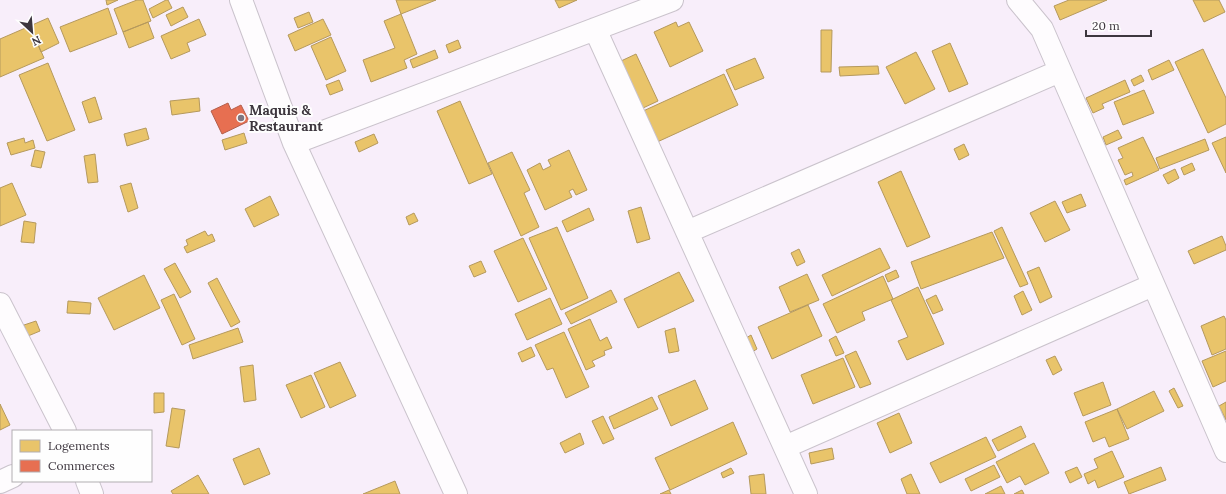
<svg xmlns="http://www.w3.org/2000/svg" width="1226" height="494" font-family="Lora,serif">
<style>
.homes{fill:#e9c46a;stroke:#b5995d}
.shops{fill:#e76f51;stroke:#b45e4b}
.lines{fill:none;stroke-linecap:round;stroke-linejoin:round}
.minor-casing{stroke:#cac3cc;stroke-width:24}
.minor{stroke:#fefcfe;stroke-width:22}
.poi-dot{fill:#7e7680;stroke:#fefefe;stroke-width:1.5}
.labels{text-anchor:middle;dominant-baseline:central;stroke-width:4;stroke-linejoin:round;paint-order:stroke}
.poi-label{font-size:14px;font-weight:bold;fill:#3d363e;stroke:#fefefe;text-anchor:start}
</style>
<rect width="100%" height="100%" fill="#f8eefa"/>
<!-- homes -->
<path class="homes" d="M106,0H118L107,5Z
M137,0H143L151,21L123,32L114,9Z
M166,0H168L172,8L153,18L149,9Z
M396,0H436L401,14Z
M555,0H577L559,8Z
M1069,0H1107L1060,20L1054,6Z
M1193,0H1219L1225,12L1204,22Z
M183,7L188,17L171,26L166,15Z
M108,8L117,34L70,52L60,27Z
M309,12L313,22L298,28L294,18Z
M401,14L417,54L404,60L407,68L371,82L363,60L395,48L384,21Z
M48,18L59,43L41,52L30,26Z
M199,19L206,35L187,43L190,51L171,59L161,36Z
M323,19L331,35L295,51L288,35Z
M148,22L154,38L129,48L123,32Z
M676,22L678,27L689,22L703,51L670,67L654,32Z
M30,26L44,58L0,77V39Z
M821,30H832L831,72H821Z
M331,37L346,71L326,80L311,46Z
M458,40L461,48L449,53L446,45Z
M950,43L968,84L949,92L932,51Z
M1203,49L1226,98V124L1208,133L1175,62Z
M435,50L438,58L413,68L410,60Z
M916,52L935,89L905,104L886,67Z
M636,54L658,101L643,108L621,61Z
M755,58L764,78L735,90L726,70Z
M1169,60L1174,70L1152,80L1148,70Z
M48,63L75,130L47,141L19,75Z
M878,66L879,74L840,76L839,67Z
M724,74L738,105L655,143L641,112Z
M1141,75L1144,81L1134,86L1131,80Z
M339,80L343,90L330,95L326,85Z
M1125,80L1130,92L1102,104L1104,108L1093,113L1086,98Z
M1144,90L1154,113L1123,125L1114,102Z
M95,97L102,119L89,123L82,102Z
M199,98L200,111L172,115L170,101Z
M460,101L492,174L469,184L437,111Z
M146,128L149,139L127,146L124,134Z
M1118,130L1122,138L1106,145L1103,137Z
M244,133L247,143L225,150L222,140Z
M374,134L378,143L359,152L355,142Z
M1143,137L1159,170L1126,185L1124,180L1133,176L1132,172L1125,175L1118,160L1123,158L1118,148Z
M1226,137V173L1212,143Z
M24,138L25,143L33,140L35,148L11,155L7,143Z
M1205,139L1209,150L1160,169L1156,158Z
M964,144L969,155L959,160L954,149Z
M35,150L45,152L41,168L31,166Z
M569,150L587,190L576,195L573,189L569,191L572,197L545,210L527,170L540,163L543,170L551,166L548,160Z
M512,152L530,190L524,193L539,227L521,236L488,163Z
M95,154L98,182L88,183L84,156Z
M1192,163L1195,170L1184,175L1181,168Z
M1175,169L1179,178L1168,184L1163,175Z
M901,171L930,237L907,247L878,182Z
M12,183L26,215L0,226V188Z
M131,183L138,208L128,212L120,186Z
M1081,194L1086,206L1067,213L1062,202Z
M270,196L279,215L254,227L245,209Z
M1055,201L1070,230L1045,242L1030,213Z
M641,207L650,239L637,243L628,211Z
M589,208L594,220L567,232L562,221Z
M414,213L418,221L409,225L406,217Z
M24,221L36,223L34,243L21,242Z
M557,227L588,298L561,310L529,238Z
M1002,227L1028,284L1020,287L994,231Z
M205,231L208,236L212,234L215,241L187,253L184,247L188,245L186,240Z
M992,232L1004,258L921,289L911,262Z
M1222,236L1226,246V250L1194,264L1188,251Z
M523,238L547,289L518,302L494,251Z
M880,248L890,268L832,296L822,275Z
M799,249L805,262L797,266L791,253Z
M481,261L486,272L474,277L469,266Z
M175,263L191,292L180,298L164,269Z
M1039,267L1052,297L1040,303L1027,272Z
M896,270L899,277L888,282L885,275Z
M679,272L694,301L638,328L624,299Z
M807,274L819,300L790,312L779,287Z
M144,275L160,308L114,330L98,298Z
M883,276L893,299L862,312L865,320L837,333L823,304Z
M217,278L240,322L231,327L208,283Z
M918,287L944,344L907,360L898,341L908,337L891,300Z
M611,290L617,302L571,324L565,313Z
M1023,291L1032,310L1022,315L1014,296Z
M174,294L195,339L182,345L161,300Z
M936,295L943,310L933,314L926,300Z
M550,298L562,324L527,340L515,314Z
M68,301L91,303L90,314L67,313Z
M808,305L822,336L772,359L758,327Z
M1224,316L1226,320V349L1212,355L1201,326Z
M590,319L600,341L607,337L612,348L604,351L605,355L592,361L595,366L586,370L568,329Z
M36,321L40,331L28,336L24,325Z
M238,328L243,342L193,359L189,345Z
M675,328L679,351L669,353L665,331Z
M564,332L589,387L566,398L553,368L547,370L535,345Z
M751,335L757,349L752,352L746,338Z
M836,336L844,353L836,356L829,340Z
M531,347L535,356L522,362L518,353Z
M856,351L871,384L860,388L845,356Z
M1226,351V381L1213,387L1202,361Z
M1055,356L1062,370L1053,375L1046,360Z
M843,358L855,387L813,404L801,375Z
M340,362L356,396L330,408L314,373Z
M253,365L256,400L244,402L240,367Z
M311,375L325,407L301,418L286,385Z
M695,380L708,409L671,426L658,396Z
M1103,382L1111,405L1083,416L1074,393Z
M1174,388L1183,406L1178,408L1169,391Z
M1154,391L1164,411L1127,429L1117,409Z
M154,393H164V412L154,413Z
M652,397L658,409L614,429L609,417Z
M1226,402V420L1219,406Z
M0,404L10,425L0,430Z
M172,408L185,410L179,448L166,446Z
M1117,409L1129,439L1109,447L1105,437L1093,442L1085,422Z
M899,413L912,443L890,453L877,423Z
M603,416L614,439L603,444L592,421Z
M733,422L747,454L670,490L655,458Z
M1021,426L1026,437L998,451L992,440Z
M580,433L584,444L565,453L560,443Z
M986,437L996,457L940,483L930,463Z
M1034,443L1049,473L1025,485L1020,476L1007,483L996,462Z
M259,448L270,474L244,485L233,459Z
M832,448L834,459L811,464L809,453Z
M1112,451L1124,477L1098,488L1095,480L1088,484L1084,474L1098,468L1094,459Z
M994,465L1000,477L971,491L965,479Z
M1077,467L1082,477L1070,483L1065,472Z
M1161,467L1166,480L1129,494L1124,482Z
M731,468L734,473L723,478L721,473Z
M764,474L766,494H751L749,476Z
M911,474L920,494H907L901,479Z
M198,475L209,494H173L171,491Z
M395,481L400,494H363Z
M1001,486L1005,494H985Z
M669,490L671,494H660Z
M1022,490L1024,494H1014Z"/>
<!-- shops -->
<path class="shops" d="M228,103L231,110L241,105L249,121L222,134L211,111Z"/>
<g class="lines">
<defs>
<path id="minor" d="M241,0L294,143L456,494
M1018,0L1042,29L1226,451
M595,29L806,494
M294,143L672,0
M687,232L1060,71
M0,304L65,431
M785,447L1153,285
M87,481L92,494
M0,482L13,476"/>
</defs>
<!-- minor casing -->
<use href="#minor" class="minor-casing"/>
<!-- minor -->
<use href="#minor" class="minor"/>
</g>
<!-- markers -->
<circle class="poi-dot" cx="241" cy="118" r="4"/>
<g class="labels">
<!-- poi labels -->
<g class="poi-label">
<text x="249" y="110">Maquis &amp;<tspan x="249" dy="16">Restaurant</tspan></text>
</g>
</g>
<!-- legend -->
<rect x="12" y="430" width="140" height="52" fill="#fefefe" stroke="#b1aeb1"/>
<rect x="20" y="440" width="20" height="12" fill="#e9c46a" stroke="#b1aeb1"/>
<text x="48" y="450" font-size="12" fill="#3d363e">Logements</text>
<rect x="20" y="460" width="20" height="12" fill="#e76f51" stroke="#b1aeb1"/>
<text x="48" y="470" font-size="12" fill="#3d363e">Commerces</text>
<!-- north arrow -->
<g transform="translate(32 32) rotate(154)" stroke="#fefefe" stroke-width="3" paint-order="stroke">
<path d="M0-3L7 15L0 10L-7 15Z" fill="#3d363e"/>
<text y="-6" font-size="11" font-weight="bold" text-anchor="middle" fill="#3d363e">N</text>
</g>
<!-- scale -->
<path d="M1086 30v6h65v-6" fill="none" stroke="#3d363e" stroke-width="2"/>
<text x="1092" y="30" font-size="12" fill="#3d363e" stroke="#fefefe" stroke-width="3" paint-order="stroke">20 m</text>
</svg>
